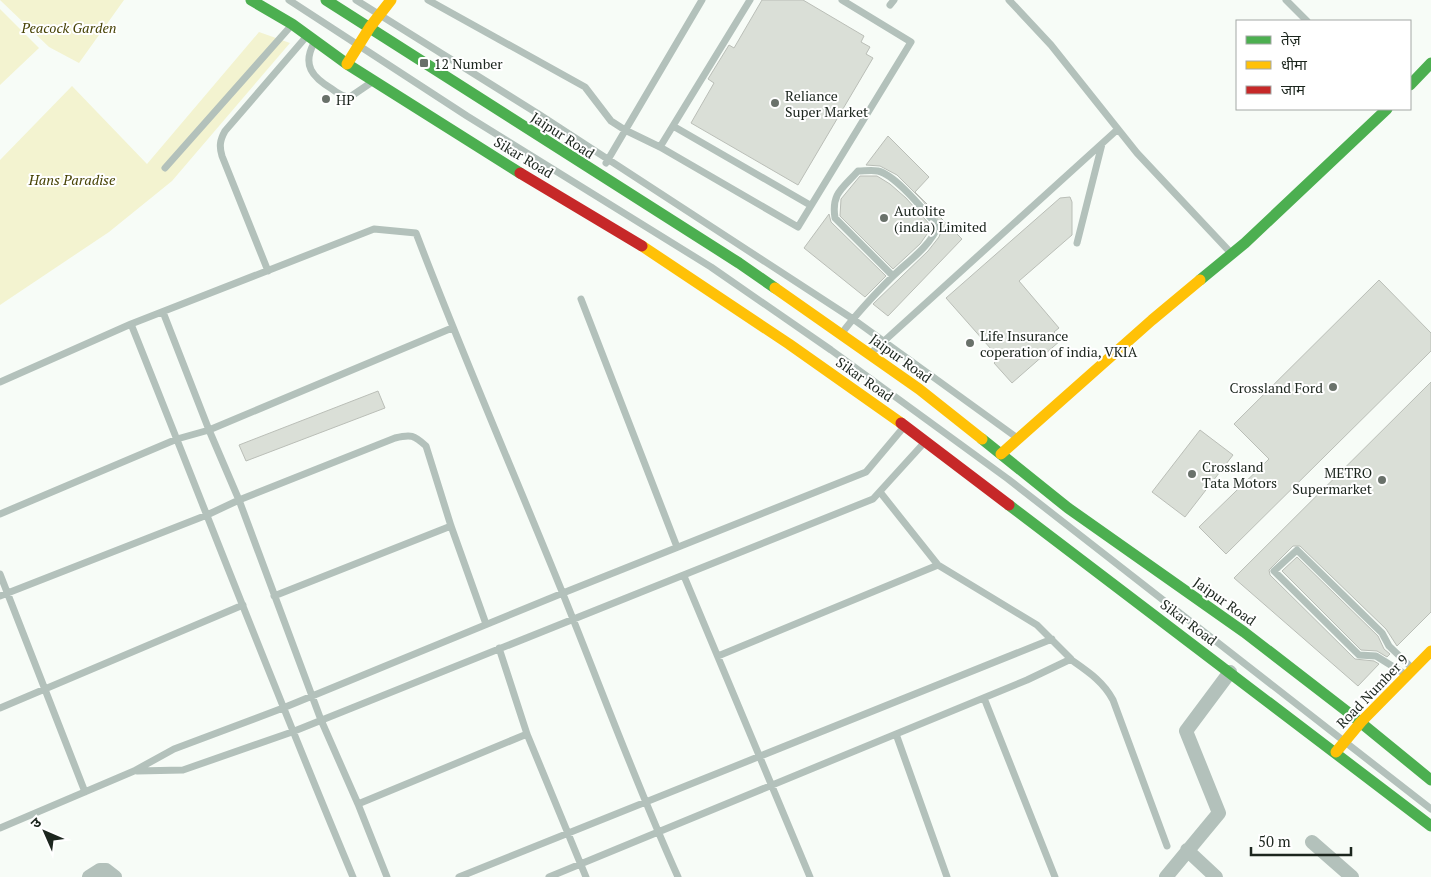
<svg xmlns="http://www.w3.org/2000/svg" width="1431" height="877" font-family="'PT Serif','Noto Sans Devanagari',serif">
<style>
.green{fill:#f3f3d0}
.building{fill:#dadfd7;stroke:#babeb7}
.lines{fill:none;stroke-linecap:round;stroke-linejoin:round}
.lane{stroke:#b3c1bb;stroke-width:7}
.street{stroke:#b3c1bb;stroke-width:14}
.fast{stroke:#4caf50;stroke-width:11}
.slow{stroke:#ffc107;stroke-width:11}
.jam{stroke:#c62828;stroke-width:11}
.poi-dot{fill:#69716a;stroke:#fff;stroke-width:2}
.labels{text-anchor:middle;dominant-baseline:central;stroke-width:4;stroke-linejoin:round;paint-order:stroke}
.park-label{font-size:14px;font-style:italic;fill:#464204;stroke:#fff}
.poi-label{font-size:14px;fill:#1c261e;stroke:#fff;text-anchor:start}
.street-label{font-size:14px;fill:#1c261e;stroke:#fff}
</style>
<rect width="100%" height="100%" fill="#f7fcf7"/>
<!-- green -->
<path class="green" d="M0,0H124L79,63L49,47Z
M0,9L39,48L0,85Z
M259,32L290,43L172,181L109,232L0,305V160L72,86L147,164Z"/>
<!-- building -->
<path class="building" d="M762,0H803L864,36L861,42L870,47L866,54L873,58L798,185L691,123L714,83L708,79L729,45L734,48Z
M888,136L929,177L915,192L962,239L888,316L873,304L928,251L939,237L943,226L922,200L897,175L880,166L866,165Z
M860,176H877L890,184L906,198L932,227L920,244L893,269L840,216L841,199Z
M1070,197L1072,202V235L1019,281L1059,328L1054,332L1061,340L1012,383L994,363L999,358L946,298L1060,198Z
M829,214L831,222L886,276L865,297L804,248Z
M1379,280L1431,333V351L1226,554L1199,527L1269,459L1234,424Z
M1431,382V612L1397,646L1386,629L1300,546H1293L1269,570L1270,575L1355,659L1374,661L1379,664L1358,686L1234,578Z
M378,391L385,408L246,461L239,445Z
M1200,430L1233,455L1185,517L1152,492Z
M1297,557L1378,636L1384,649L1390,654L1387,657L1377,651L1361,650L1282,571Z"/>
<g class="lines">
<!-- lane -->
<path class="lane" d="M289,0L467,116L711,267L831,350L1008,479L1431,809
M356,0L540,115L853,319L1016,437
M428,0L585,87L611,121L625,130L660,147L798,227L911,42L842,0
M1009,0L1051,45L1137,153L1230,252
M1286,0L1307,21
M890,5L894,0
M314,43C302,65 312,77 332,89C337,93 343,97 350,97L372,82
M673,126L810,205
M660,147L750,0
M606,163L702,0
M165,168L290,27
M1077,243L1102,144
M268,271L222,156C219,146 220,140 225,131L306,37
M581,299L677,547
M163,312L209,430L239,500L321,720L358,804L387,877
M131,324C205,509 276,694 353,877
M842,333C857,313 874,295 892,277C908,261 929,248 938,226C925,212 896,175 878,171C872,170 864,171 858,171C843,188 831,193 835,218L893,276
M872,352L1118,129
M0,382L131,324L374,229L416,233C462,354 514,473 563,594C601,688 636,784 678,877
M0,514L177,439L209,430L452,328
M0,574L85,792
M684,576L810,877
M0,596L207,515L239,500L395,438C411,434 414,435 426,446L451,526L486,624
M274,596L451,526
M499,648L527,734L586,877
M718,656L938,565
M1070,659C1087,671 1103,681 1113,700L1167,846
M1405,674L1376,656L1359,655L1274,571L1297,550L1382,633L1389,646L1412,668
M984,698L1055,877
M0,708L243,605
M896,734L947,877
M137,771L183,770L292,732L873,499L923,444
M358,804L527,734
M0,828L134,771L174,749L283,708L563,593L866,472L903,428
M459,877L1052,639
M549,877L1027,680L1071,659L1037,625L938,565L880,492"/>
<!-- street -->
<path class="street" d="M1312,842L1352,877
M1187,850L1216,877
M89,877L100,870H106L115,877
M1166,877L1219,813L1186,731L1230,672"/>
<!-- fast -->
<path class="fast" d="M251,0L292,24L347,64L520,173
M326,0L739,263L775,288
M1410,85L1431,63
M1200,280L1245,243L1387,109
M982,439L1068,508L1244,632L1349,713L1431,780
M1009,505L1431,826"/>
<!-- slow -->
<path class="slow" d="M347,64L370,27L391,0
M642,246L789,344L901,423
M775,288L919,389L982,439
M1001,454L1152,320L1200,280
M1336,752L1361,722L1431,651"/>
<!-- jam -->
<path class="jam" d="M520,173L642,246
M901,423L1009,505"/>
</g>
<!-- markers -->
<g class="poi-dot">
<rect x="419" y="58" width="10" height="10" rx="2.5"/>
<circle cx="326" cy="99" r="5"/>
<circle cx="775" cy="103" r="5"/>
<circle cx="884" cy="218" r="5"/>
<circle cx="970" cy="343" r="5"/>
<circle cx="1333" cy="387" r="5"/>
<circle cx="1192" cy="474" r="5"/>
<circle cx="1382" cy="480" r="5"/>
</g>
<g class="labels">
<!-- park labels -->
<g class="park-label">
<text x="69" y="27">Peacock Garden</text>
<text x="72" y="179">Hans Paradise</text>
</g>
<!-- poi labels -->
<g class="poi-label">
<text x="434" y="63">12 Number</text>
<text x="785" y="95">Reliance<tspan x="785" dy="16">Super Market</tspan></text>
<text x="336" y="99">HP</text>
<text x="894" y="210">Autolite<tspan x="894" dy="16">(india) Limited</tspan></text>
<text x="980" y="335">Life Insurance<tspan x="980" dy="16">coperation of india, VKIA</tspan></text>
<text x="1323" y="387" text-anchor="end">Crossland Ford</text>
<text x="1202" y="466">Crossland<tspan x="1202" dy="16">Tata Motors</tspan></text>
<text x="1372" y="472" text-anchor="end">METRO<tspan x="1372" dy="16">Supermarket</tspan></text>
</g>
<!-- street labels -->
<g class="street-label">
<text transform="translate(563 135) rotate(33)">Jaipur Road</text>
<text transform="translate(524 157) rotate(31)">Sikar Road</text>
<text transform="translate(901 358) rotate(36)">Jaipur Road</text>
<text transform="translate(865 379) rotate(35)">Sikar Road</text>
<text transform="translate(1225 601) rotate(35)">Jaipur Road</text>
<text transform="translate(1189 622) rotate(37)">Sikar Road</text>
<text transform="translate(1372 691) rotate(-46)">Road Number 9</text>
</g>
</g>
<!-- legend -->
<rect x="1236" y="20" width="175" height="90" fill="#ffffff" stroke="#a4a8a5"/>
<rect x="1246" y="36" width="25" height="8" fill="#4caf50" stroke="#a4a8a5"/>
<text x="1281" y="45" font-size="15" fill="#1c261e">तेज़</text>
<rect x="1246" y="61" width="25" height="8" fill="#ffc107" stroke="#a4a8a5"/>
<text x="1281" y="70" font-size="15" fill="#1c261e">धीमा</text>
<rect x="1246" y="86" width="25" height="8" fill="#c62828" stroke="#a4a8a5"/>
<text x="1281" y="95" font-size="15" fill="#1c261e">जाम</text>
<!-- north arrow -->
<g transform="translate(45 832) rotate(315)" stroke="#ffffff" stroke-width="4" paint-order="stroke">
<path d="M0-4L9 19L0 12L-9 19Z" fill="#1c261e"/>
<text y="-8" font-size="14" font-weight="bold" text-anchor="middle" fill="#1c261e">उ</text>
</g>
<!-- scale -->
<path d="M1251 847v8h100v-8" fill="none" stroke="#1c261e" stroke-width="2.5"/>
<text x="1258" y="847" font-size="15" fill="#1c261e" stroke="#ffffff" stroke-width="4" paint-order="stroke">50 m</text>
</svg>
